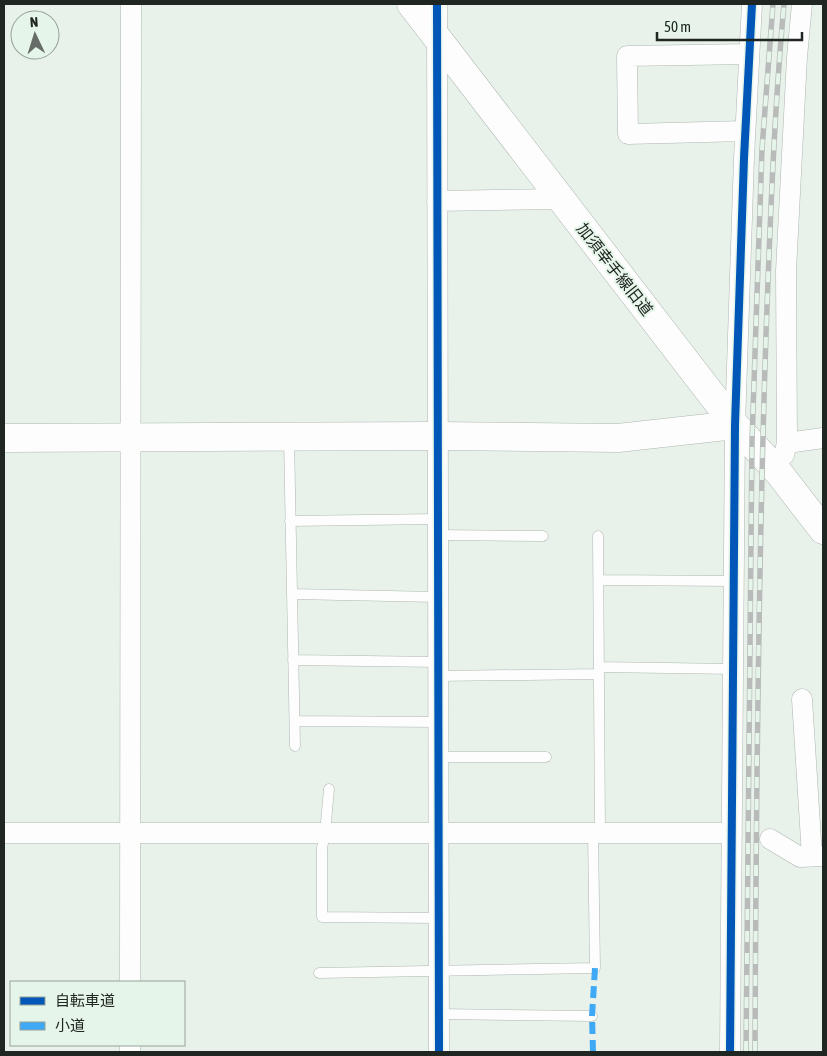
<svg xmlns="http://www.w3.org/2000/svg" width="827" height="1056" font-family="'Asap Condensed','Noto Sans JP',sans-serif">
<style>
.lines{fill:none;stroke-linecap:round;stroke-linejoin:round}
.lane-casing{stroke:#afb6b1;stroke-width:11}
.street-casing{stroke:#afb6b1;stroke-width:21}
.secondary-casing{stroke:#afb6b1;stroke-width:29}
.lane{stroke:#fcfdfc;stroke-width:10}
.street{stroke:#fcfdfc;stroke-width:20}
.secondary{stroke:#fcfdfc;stroke-width:28}
.rail-casing{stroke:#b8bbb9;stroke-width:5.5}
.rail{stroke:#e5f5e9;stroke-width:4;stroke-dasharray:11;stroke-linecap:butt}
.quiet{stroke:#3fa9f5;stroke-width:6;stroke-dasharray:12 6;stroke-linecap:butt}
.cycleway-casing{stroke:#e5f5e9;stroke-width:11}
.cycleway{stroke:#0057b8;stroke-width:8}
.labels{text-anchor:middle;dominant-baseline:central;stroke-width:4;stroke-linejoin:round;paint-order:stroke}
.street-label{font-size:16px;fill:#202621;stroke:#e5f5e9}
</style>
<rect width="100%" height="100%" fill="#e8f2eb"/>
<g class="lines">
<defs>
<path id="lane" d="M289,438L295,746
M290,521L437,519
M437,535L543,536
M598,536L600,833
M599,580L734,581
M292,594L437,597
M293,660L438,662
M599,667L734,669
M438,676L599,674
M295,721L438,722
M438,757H546
M329,789L325,833L322,848V917L438,918
M319,973L595,968L593,833
M439,1014L592,1016"/>
<path id="street" d="M437,4L439,1052
M745,131L628,134L627,56L749,54
M437,201L561,199
M787,443L786,271L797,57L802,4
M784,455L787,443L823,438
M802,699L812,856
M4,833H732
M770,839L800,857L823,856
M130,982L131,4
M130,1052V1045
M730,1052L735,425L744,158L752,4"/>
<path id="secondary" d="M411,4L735,425L779,473L823,530
M4,438L437,436L618,438L735,425"/>
</defs>
<!-- lane casing -->
<use href="#lane" class="lane-casing"/>
<!-- street casing -->
<use href="#street" class="street-casing"/>
<!-- secondary casing -->
<use href="#secondary" class="secondary-casing"/>
<!-- lane -->
<use href="#lane" class="lane"/>
<!-- street -->
<use href="#street" class="street"/>
<!-- secondary -->
<use href="#secondary" class="secondary"/>
<defs>
<path id="rail" d="M746,1052L752,441L762,149L773,4
M755,1052C756,813 758,574 766,335C770,225 774,114 784,4"/>
</defs>
<!-- rail casing -->
<use href="#rail" class="rail-casing"/>
<!-- rail -->
<use href="#rail" class="rail"/>
<!-- quiet -->
<path class="quiet" d="M593,1052L592,1016L595,968"/>
<defs>
<path id="cycleway" d="M437,4L439,1052
M730,1052L735,425L744,158L752,4"/>
</defs>
<!-- cycleway casing -->
<use href="#cycleway" class="cycleway-casing"/>
<!-- cycleway -->
<use href="#cycleway" class="cycleway"/>
</g>
<g class="labels">
<!-- street labels -->
<g class="street-label">
<text transform="translate(615 269) rotate(52)">加須幸手線旧道</text>
</g>
</g>
<!-- border -->
<rect width="827" height="1056" fill="none" stroke="#202621" stroke-width="10"/>
<!-- legend -->
<rect x="10" y="981" width="175" height="65" fill="#e5f5e9" stroke="#96a299"/>
<rect x="20" y="997" width="25" height="8" fill="#0057b8" stroke="#96a299"/>
<text x="55" y="1006" font-size="15" fill="#202621">自転車道</text>
<rect x="20" y="1022" width="25" height="8" fill="#3fa9f5" stroke="#96a299"/>
<text x="55" y="1031" font-size="15" fill="#202621">小道</text>
<!-- north arrow -->
<g transform="translate(35 35) rotate(356)"><circle r="24" fill="#e5f5e9" stroke="#96a299"/>
<path d="M0-4L9 19L0 12L-9 19Z" fill="#666d68"/>
<text y="-8" font-size="14" font-weight="bold" text-anchor="middle" fill="#202621">N</text>
</g>
<!-- scale -->
<path d="M657 32v8h145v-8" fill="none" stroke="#202621" stroke-width="2.5"/>
<text x="664" y="32" font-size="15" fill="#202621" stroke="#e5f5e9" stroke-width="4" paint-order="stroke">50 m</text>
</svg>
